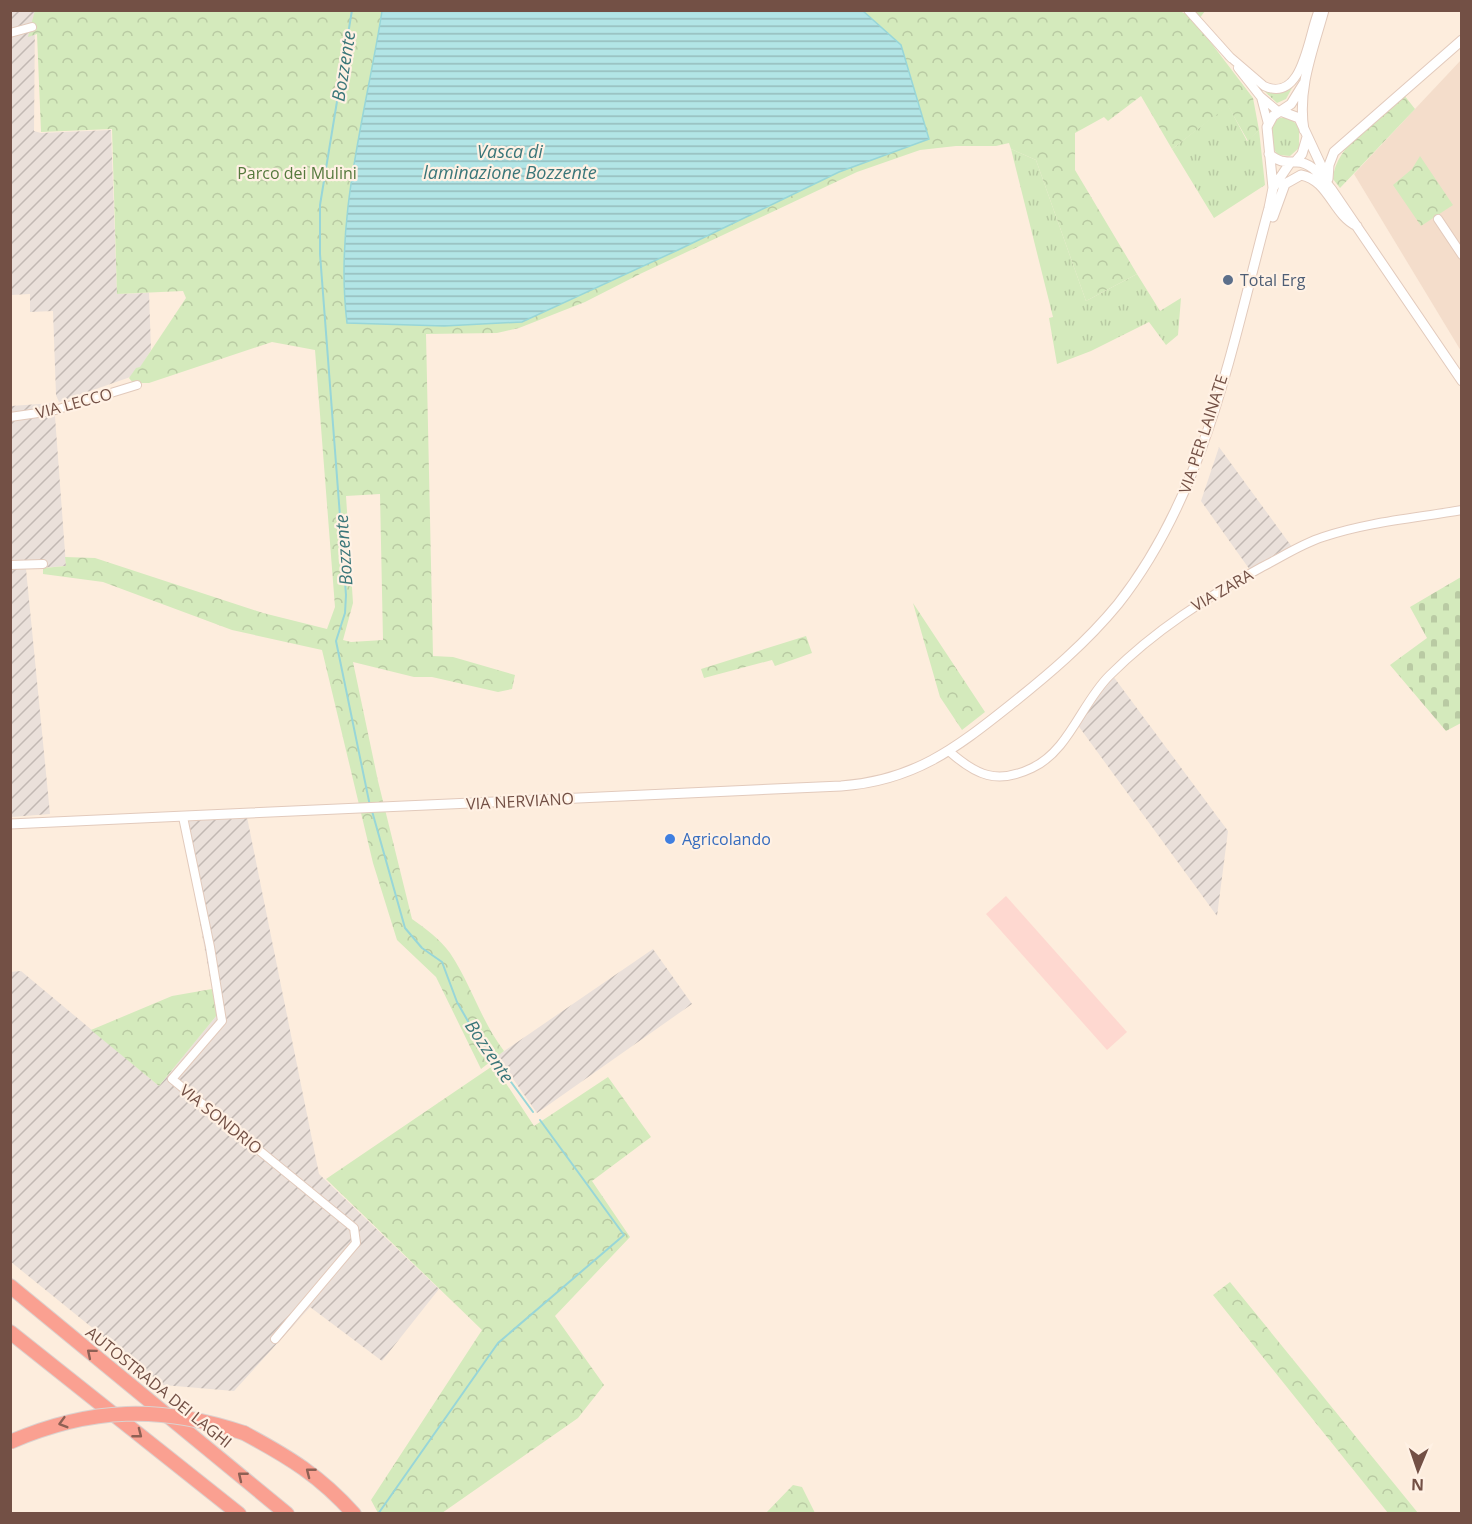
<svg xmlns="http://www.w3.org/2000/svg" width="1472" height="1524" font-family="'Open Sans',sans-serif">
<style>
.residential{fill:#f4ddcb}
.commercial{fill:#fed8d0}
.industrial{fill:url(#industrial-furrows)}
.grass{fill:url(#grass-tufts)}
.forest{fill:url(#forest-crowns);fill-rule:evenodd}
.cemetery{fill:url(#cemetery-stones)}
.water{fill:url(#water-rules);stroke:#98d6d8;stroke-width:1.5}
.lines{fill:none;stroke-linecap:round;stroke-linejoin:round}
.stream{stroke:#98d6d8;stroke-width:2}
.minor-casing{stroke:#e2cabc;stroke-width:10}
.tertiary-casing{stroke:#e2cabc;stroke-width:11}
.motorway-casing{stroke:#dbd2cf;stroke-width:16}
.minor{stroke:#fff;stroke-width:8}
.tertiary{stroke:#fff;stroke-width:9}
.motorway{stroke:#faa091;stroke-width:14}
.motorway-bridge-casing{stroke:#dbd2cf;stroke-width:16;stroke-linecap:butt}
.motorway-bridge{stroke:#faa091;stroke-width:14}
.oneway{stroke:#8e6054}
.service-dot{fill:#5c6f8a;stroke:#fff1e4;stroke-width:2}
.shop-dot{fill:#3f7fe0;stroke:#fff1e4;stroke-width:2}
.labels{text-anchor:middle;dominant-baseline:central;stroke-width:4.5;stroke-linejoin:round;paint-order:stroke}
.park-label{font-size:16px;fill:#55793d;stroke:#fff1e4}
.service-label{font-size:16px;fill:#4e5e75;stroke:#fff1e4;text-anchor:start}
.street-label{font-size:16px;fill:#735045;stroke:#fff1e4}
.shop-label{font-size:16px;fill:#366cbe;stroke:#fff1e4;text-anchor:start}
.water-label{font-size:18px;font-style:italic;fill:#3a7679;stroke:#fff1e4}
</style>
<defs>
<pattern id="industrial-furrows" width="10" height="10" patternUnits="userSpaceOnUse" patternTransform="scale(1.5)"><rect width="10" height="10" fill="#eae0da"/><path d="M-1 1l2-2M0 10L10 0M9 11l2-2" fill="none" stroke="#c2b8b3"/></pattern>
<pattern id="grass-tufts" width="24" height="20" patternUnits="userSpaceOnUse" patternTransform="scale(1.5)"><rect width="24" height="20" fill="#d4eabc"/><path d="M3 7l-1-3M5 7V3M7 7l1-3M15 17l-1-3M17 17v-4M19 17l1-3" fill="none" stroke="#b9caa3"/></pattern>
<pattern id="forest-crowns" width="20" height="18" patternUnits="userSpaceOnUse" patternTransform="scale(1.5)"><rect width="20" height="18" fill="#d4eabc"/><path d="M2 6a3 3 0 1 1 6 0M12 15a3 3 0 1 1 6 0" fill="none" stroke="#b9caa3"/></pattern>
<pattern id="cemetery-stones" width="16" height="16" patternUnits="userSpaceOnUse" patternTransform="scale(1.5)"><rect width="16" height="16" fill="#d4eabc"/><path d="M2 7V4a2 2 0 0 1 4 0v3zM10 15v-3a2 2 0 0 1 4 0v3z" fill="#b9caa3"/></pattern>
<pattern id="water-rules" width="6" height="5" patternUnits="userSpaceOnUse" patternTransform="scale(1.5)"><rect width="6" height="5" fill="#b2e5e6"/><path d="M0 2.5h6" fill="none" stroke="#95bcbc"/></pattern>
</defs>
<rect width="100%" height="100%" fill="#fdeddd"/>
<!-- residential -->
<path class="residential" d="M1461,60V351L1354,174Z"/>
<!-- commercial -->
<path class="commercial" d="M1006,896L1127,1032L1107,1050L986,914Z"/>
<!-- industrial -->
<path class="industrial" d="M10,11H35L34,131L41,133L111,130L117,294L149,293L151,350L136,375L59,402L56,395L53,311L30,312V294L11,295Z
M54,403L66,566L26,569L50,814L11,817V406Z
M1219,447L1292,547L1250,570L1201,501Z
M1113,676L1228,831L1217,916L1077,724L1099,690Z
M247,817L319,1174L439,1289L382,1361L310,1307L234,1391L163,1385L11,1262L10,972L21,971L159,1086L217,1015L181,821Z
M653,949L692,1004L537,1113L497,1056Z"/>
<!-- grass -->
<path class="grass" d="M1261,88L1277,92L1292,88L1286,99L1277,103Z
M1228,105L1247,141L1259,130L1265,185L1214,218L1172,149Z
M1280,118H1289L1299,126V148L1290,156L1278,155C1269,145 1267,124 1280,118Z
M1011,149L1036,160L1086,301L1137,274L1160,311L1181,298L1178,335L1166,345L1149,322L1091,351L1057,364L1049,318L1053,317Z"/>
<!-- forest -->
<path class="forest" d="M35,10H1181L1183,13L1205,11L1196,23L1253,98L1259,130L1248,141L1228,106L1172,149L1141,96L1108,121L1104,117L1075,133V170L1137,274L1086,301L1036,160L1011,149L1009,143L996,146H956L920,150L857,172L640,274L585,302L519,328L497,333L426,334L433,656L453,657L515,675L512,689L498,692L432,677H414L353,662L378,781L412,919C426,929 440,939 450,953C471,984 481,1021 504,1051L481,1069L436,977L397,940L373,863L322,650L232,630L103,582L43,574V568L66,566L65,557L95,558L263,613L327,629L335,607L315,350L272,342L149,383H133L129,378L136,368L140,367L186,298L183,291L117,294L112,129L41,132L37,34L28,37ZM380,494L383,640L351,642L343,640L353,603L346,496Z
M1404,95L1415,109L1340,188L1333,179C1335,145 1380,117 1404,95Z
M1420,156L1453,205L1421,226L1393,185L1412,169Z
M913,603L985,712L962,730L940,697Z
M806,636L812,653L775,666L772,660L704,678L701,669Z
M212,989L217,1015L159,1086L91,1030L172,996Z
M494,1065L534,1126L608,1077L651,1137L592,1181L630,1237L555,1316L604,1385L578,1418L442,1513H378L371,1500L482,1330L326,1179Z
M1230,1282L1418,1513H1388L1213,1295Z
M793,1485L802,1487L815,1513H766Z"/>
<!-- cemetery -->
<path class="cemetery" d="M1461,577V723L1446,731L1390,665L1427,638L1410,607Z"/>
<!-- water -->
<path class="water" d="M382,11H863L901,45L929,139L839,172L678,250L522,322L444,326L347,323C334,218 366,114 382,11Z"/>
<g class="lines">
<!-- stream -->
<path class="stream" d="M352,10L320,205V254L346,595L345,613L336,641L370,806
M372,811L405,928L422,948L442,962L457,1002L473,1030L533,1112
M378,1514L498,1343L624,1235L540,1120"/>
<defs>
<path id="minor" d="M1188,10L1231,58
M10,33L32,27
M1229,56L1264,86C1304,104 1308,33 1319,10
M1238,68L1260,96L1279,112
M1261,97L1268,124
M1438,219L1462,255
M10,417L52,411L137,385
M10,565L43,564
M950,752C976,775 997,785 1032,768C1069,751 1082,702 1110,675C1155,630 1207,597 1262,567C1282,557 1301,544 1323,537C1367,522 1416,518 1462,510
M183,817L210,947L222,1021L172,1079L354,1228L356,1243L275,1339"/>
<path id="tertiary" d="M1283,112L1299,118L1326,176
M1304,130C1297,89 1313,50 1324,10
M1269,154C1279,162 1283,162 1295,162C1312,161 1322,178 1332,190L1462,381
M1296,161L1302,154L1307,137
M1328,179L1329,165L1334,152L1462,40
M1273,188L1290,163
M1273,217L1285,184L1301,175C1329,180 1333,215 1357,226
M10,824L841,786C913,781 955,749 1009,706C1048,675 1086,643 1118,604C1207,491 1232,344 1269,208L1273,188L1267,127L1273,116L1291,104L1304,83"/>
<path id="motorway" d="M10,1286L287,1514
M10,1332L239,1514
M244,1433C289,1457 320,1476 354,1514"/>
</defs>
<!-- minor casing -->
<use href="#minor" class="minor-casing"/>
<!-- tertiary casing -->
<use href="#tertiary" class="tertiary-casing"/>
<!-- motorway casing -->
<use href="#motorway" class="motorway-casing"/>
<!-- minor -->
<use href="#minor" class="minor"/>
<!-- tertiary -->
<use href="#tertiary" class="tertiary"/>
<!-- motorway -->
<use href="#motorway" class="motorway"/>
<defs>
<path id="motorway-bridge" d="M10,1442C91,1407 161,1405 244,1433"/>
</defs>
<!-- motorway-bridge casing -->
<use href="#motorway-bridge" class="motorway-bridge-casing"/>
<!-- motorway-bridge -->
<use href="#motorway-bridge" class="motorway-bridge"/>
</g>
<!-- one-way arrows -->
<defs><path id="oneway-chevron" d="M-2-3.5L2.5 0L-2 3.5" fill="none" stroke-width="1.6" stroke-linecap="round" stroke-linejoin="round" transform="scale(1.5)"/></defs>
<g class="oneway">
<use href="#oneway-chevron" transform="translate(91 1353) rotate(-140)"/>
<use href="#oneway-chevron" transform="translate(63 1423) rotate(164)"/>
<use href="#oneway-chevron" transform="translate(138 1434) rotate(38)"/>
<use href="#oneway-chevron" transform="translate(310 1472) rotate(-142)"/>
<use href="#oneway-chevron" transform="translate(242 1476) rotate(-141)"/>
</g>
<!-- markers -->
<circle class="service-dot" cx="1228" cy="280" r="6"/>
<circle class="shop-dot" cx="670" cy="839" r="6"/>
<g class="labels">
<!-- park labels -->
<g class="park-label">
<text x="297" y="173">Parco dei Mulini</text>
</g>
<!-- service labels -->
<g class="service-label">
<text x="1240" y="280">Total Erg</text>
</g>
<!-- street labels -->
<g class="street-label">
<text transform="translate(74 403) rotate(-15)">VIA LECCO</text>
<text transform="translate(1203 434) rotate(-72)">VIA PER LAINATE</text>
<text transform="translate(1222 590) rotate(-30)">VIA ZARA</text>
<text transform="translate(520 801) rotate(-3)">VIA NERVIANO</text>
<text transform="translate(221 1119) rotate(39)">VIA SONDRIO</text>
<text transform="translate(159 1387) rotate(39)">AUTOSTRADA DEI LAGHI</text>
</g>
<!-- shop labels -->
<g class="shop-label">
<text x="682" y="839">Agricolando</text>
</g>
<!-- water labels -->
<g class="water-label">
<text transform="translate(343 66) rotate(-81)">Bozzente</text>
<text x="510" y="151">Vasca di<tspan x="510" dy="21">laminazione Bozzente</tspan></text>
<text transform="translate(343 550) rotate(-94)">Bozzente</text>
<text transform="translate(490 1051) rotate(56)">Bozzente</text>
</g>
</g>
<!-- border -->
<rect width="1472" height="1524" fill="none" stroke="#735045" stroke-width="24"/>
<!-- north arrow -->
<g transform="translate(1418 1470) rotate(182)" stroke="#fff1e4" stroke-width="4.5" paint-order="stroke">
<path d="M0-4.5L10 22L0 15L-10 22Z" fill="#735045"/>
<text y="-9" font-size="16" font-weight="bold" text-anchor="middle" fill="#735045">N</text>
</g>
</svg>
